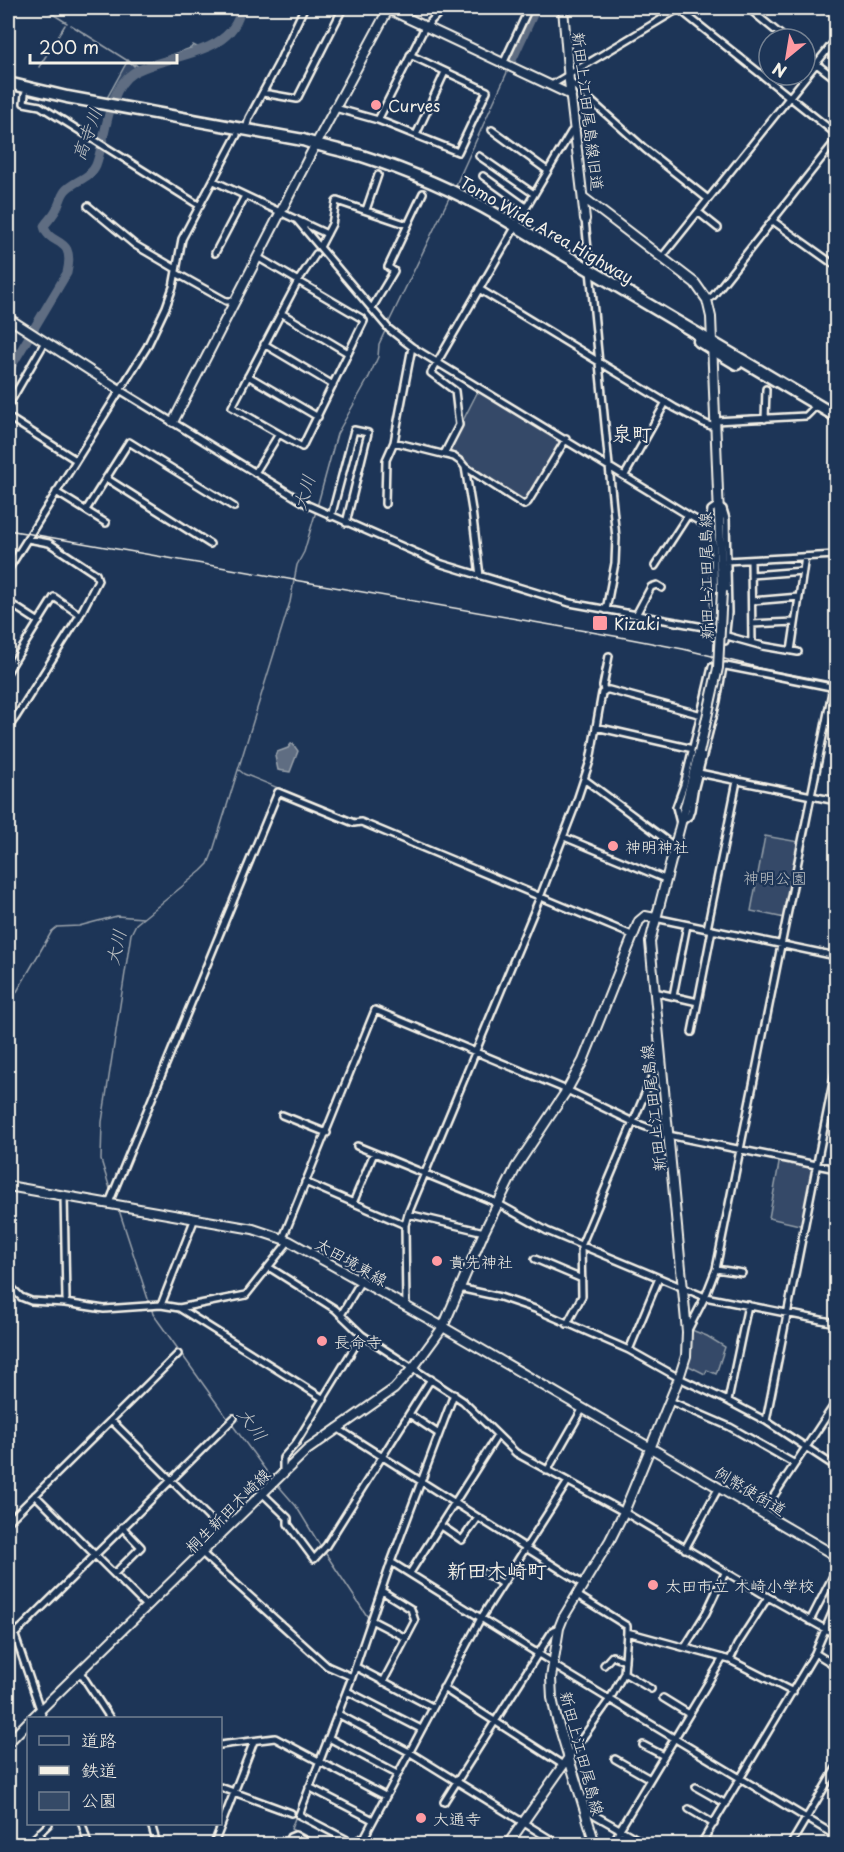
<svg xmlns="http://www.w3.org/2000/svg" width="844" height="1852" font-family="'Playpen Sans','Klee One',sans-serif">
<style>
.green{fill:#354a67;stroke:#949ea8;stroke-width:1.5}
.water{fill:#5e6d82;stroke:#9aa2ab;stroke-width:1.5}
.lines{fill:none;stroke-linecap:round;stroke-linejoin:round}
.stream{stroke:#9aa2ab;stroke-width:1.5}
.river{stroke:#5e6d82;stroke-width:9}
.street-casing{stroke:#f4f1e8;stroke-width:10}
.secondary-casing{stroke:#f4f1e8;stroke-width:12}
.highway-casing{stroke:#f4f1e8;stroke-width:15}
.street{stroke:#1d3557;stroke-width:5}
.secondary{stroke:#1d3557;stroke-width:8}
.highway{stroke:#1d3557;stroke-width:10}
.rail{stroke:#f4f1e8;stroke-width:1.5}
.secondary-bridge-casing{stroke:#f4f1e8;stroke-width:12;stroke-linecap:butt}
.secondary-bridge{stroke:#1d3557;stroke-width:8}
.poi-dot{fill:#ff9aa2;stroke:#1d3557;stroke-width:2}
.labels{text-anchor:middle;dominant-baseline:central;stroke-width:4.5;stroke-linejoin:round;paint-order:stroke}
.poi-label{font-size:16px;fill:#f4f1e8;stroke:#1d3557;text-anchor:start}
.street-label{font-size:16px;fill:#f4f1e8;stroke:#1d3557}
.park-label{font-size:16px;fill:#bbbfc1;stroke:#1d3557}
.water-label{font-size:18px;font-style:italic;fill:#c0c3c4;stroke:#1d3557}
.quarter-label{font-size:20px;font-weight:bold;fill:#f4f1e8;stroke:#1d3557}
</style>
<rect width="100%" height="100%" fill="#1d3557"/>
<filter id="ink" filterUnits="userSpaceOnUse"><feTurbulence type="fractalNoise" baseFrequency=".0167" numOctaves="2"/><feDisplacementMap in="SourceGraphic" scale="12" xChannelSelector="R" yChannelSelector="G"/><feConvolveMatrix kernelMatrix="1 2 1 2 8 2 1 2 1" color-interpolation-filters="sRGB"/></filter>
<g filter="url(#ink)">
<!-- green -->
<path class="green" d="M193,45L197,47C168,58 123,64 112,98H107L128,60L134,66L135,64L139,67L191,48Z
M479,389L564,440L526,501L523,502L468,464L463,458L448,450Z
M765,836L799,842L785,918L751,911Z
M780,1158L816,1166L804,1226L769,1218Z
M689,1329L707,1336L725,1347L716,1374L707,1370L705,1374L687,1365L690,1345Z"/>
<!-- water -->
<path class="water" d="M291,744H293L298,751L290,772L278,770L275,756L277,752L288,748Z"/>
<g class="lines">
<!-- stream -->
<path class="stream" d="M43,8L67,23
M71,25L128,61
M129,62L135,65
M39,67L65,25
M455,187L509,68
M388,324L450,196
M317,507L337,434L368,379L378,357L379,344L386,329
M239,770L244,774L356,820
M8,1007L52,931L57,927L79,926L117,916L143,918
M111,1192L101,1160L102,1122L131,934L136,924L201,871L208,864L212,854L290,602L297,565L304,552L316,511
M119,1210L149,1302
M151,1307L153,1314L228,1419
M231,1423L272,1479
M276,1483L296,1506L321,1547
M324,1551L369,1619
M349,1672L366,1626
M318,1757L347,1677
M316,1761L291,1829L319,1844"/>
<!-- river -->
<path class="river" d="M512,60L536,8
M8,372L67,273C76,234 49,248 44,226C48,220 54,215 57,208C60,203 61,196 65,191C73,181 90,179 96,165C106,139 107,89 133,73C168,53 233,57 241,8"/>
<defs>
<path id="street" d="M748,8L786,39
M830,8L836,16
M679,9L836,134
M805,55L836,79
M503,64L529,8
M569,81L645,149L708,199
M550,86L680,8
M263,93L297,99L343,8
M25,94L24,103L40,106L200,206
M335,108L378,120L458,152L487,91L410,55
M378,120L425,27L444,8
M246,129L249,118L278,64L304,8
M492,130L548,171
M416,135L445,72
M479,156L534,194
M483,176L526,207
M214,181L327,234
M88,206L135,245L176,269
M366,210L378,175
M698,212L718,228
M296,219L389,329L412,347L688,515L702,523L710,524
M585,219L616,538L615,563L606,610
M773,221L836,266
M516,225L571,132L576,129
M320,247L332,224L336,202L337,201L408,225
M215,253L245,196
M662,257L836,39
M259,258L361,318L364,321L302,447L232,407L298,281L316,254
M176,273L226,301H236
M479,289L675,408L708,425L715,427
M707,300L713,296L836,140
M372,308L394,271L388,267L423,193
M281,313L348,353
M264,344L333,385
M248,376L318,417
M120,390L308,505L442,564L570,603L715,629
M8,406L45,342
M8,417L76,460
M765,419L766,389
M715,421L806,416L813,409
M394,442L454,457L461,462L465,467L524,505L528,502L566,439
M444,454L459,425L455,391L431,373L513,231
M465,467L472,510L480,576
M255,473L279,434
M625,475L666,402
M106,478L210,544
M56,492L106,523
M385,504L386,460L394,442L412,347
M718,505L723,509L726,519L728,613L725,641L718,640L715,637L714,548L710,517L711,510Z
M86,510L129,442L234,507
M331,517L354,430L368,433L346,523
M751,560L752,643
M726,561L836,555
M655,566L688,515
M8,570L147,347L166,307L173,287L182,239L237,135
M751,575L803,571
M752,601L799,597
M8,602L39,622
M636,615L651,587L657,585L662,588
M752,624L795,622
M727,636L763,646L798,652
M791,651L805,557
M723,667L717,701L694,791L691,810L689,816L680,823L676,807L684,785L712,667L726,666L836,688
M8,671L54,597L80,615
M604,691L603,686L609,656
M596,727L693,749
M8,728L16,717L80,615L98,580L96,574L49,543L28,539
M699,773L836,801
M584,779L674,846
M564,837L665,879
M655,918L836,956
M707,929L737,781
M654,992L698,1002
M673,996L687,925
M692,1032L712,930
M282,1115L327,1133
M357,1146L497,1203L547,1231L705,1297L836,1323
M305,1182L405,1225
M64,1195L66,1299
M109,1203L278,792L354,823L361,822L632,935
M353,1203L374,1153
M408,1214L484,1232
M283,1238L375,1010L567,1090L633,1122L668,1135L836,1169
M535,1259L582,1279
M270,1268L335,1309L362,1335L463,1401L516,1453L624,1512L768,1597L836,1635
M716,1269L742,1273
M8,1284L21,1297L31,1301L65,1303L104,1309L161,1305L179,1308L246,1295L289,1241
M459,1288L500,1297L535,1309L629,1350L679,1378L728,1401L766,1421L836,1467
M161,1305L195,1218
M406,1307L405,1225L408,1214L540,897L574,809L590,761L602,693L606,690H609L713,718
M179,1308L324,1399
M341,1315L361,1281
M567,1324L582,1296L581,1246L657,1065L661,1062
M688,1330L705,1297L716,1269L833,687
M629,1350L659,1278
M670,1401L730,1427L795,1464
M728,1401L748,1305
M409,1414L439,1434
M111,1420L223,1532
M766,1421L836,1067
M337,1428L583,1584
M547,1471L583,1408
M283,1473V1458L296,1443L362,1335
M262,1493L288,1518V1524L314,1559L326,1546L431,1379
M35,1495L147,1607
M763,1512L836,1402
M8,1522L178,1354
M440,1525L462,1540L478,1518
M685,1549L719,1487
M202,1553L327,1666L352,1677
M391,1562L553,1663
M410,1573L497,1436
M485,1573L502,1584
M114,1574L141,1547L122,1527
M382,1591L411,1609L415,1621L383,1682
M8,1615L43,1718
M373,1621L406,1638
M810,1621L836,1570
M627,1632L730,1660L793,1692
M8,1641L234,1418
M685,1647L706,1613L725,1573
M815,1653L836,1666
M730,1660L737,1645L768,1597
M553,1665L836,1836
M604,1665L612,1656L625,1661
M356,1667L432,1707
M80,1672L110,1718
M624,1673L651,1689
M443,1688L563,1765
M347,1691L421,1729
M663,1698L689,1714
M338,1714L409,1752L558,1844
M329,1738L397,1774
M220,1745L275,1738L385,1796
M643,1745L664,1756
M569,1757L610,1699L624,1673L627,1632V1626L577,1595
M615,1759L650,1779
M220,1787L291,1813
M309,1787L373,1820
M696,1787L726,1804
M444,1802L553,1630L559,1628
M584,1809L646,1844
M689,1809L714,1824
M82,1824L88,1844
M151,1824L157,1844
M40,1832L43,1844
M353,1843L299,1815L352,1677L391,1562L454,1394
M28,1844L49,1824
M214,1844L254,1741
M287,1844L290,1837L295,1835L312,1844
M352,1844L365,1836L481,1618L567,1483
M613,1844L620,1829L723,1658
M701,1844L815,1653L836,1604
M791,1844L836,1768"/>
<path id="secondary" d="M386,8L571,95
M563,8L569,81L585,219
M584,198L695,283L707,300L711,317L722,591
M8,318L120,390
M173,422L310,155L389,8
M8,1186L253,1229L289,1241L443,1327L836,1556
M32,1718L307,1450L394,1389L413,1368L443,1327L484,1232L516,1167L567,1090L583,1061L639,921L645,916L655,918
M8,1743L28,1722
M508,1844L569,1757
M595,1844L556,1716L552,1698L551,1678L559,1628L563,1618L610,1540L624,1512L679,1378L686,1356L687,1332L650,942L699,753"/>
<path id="highway" d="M8,83L67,97L303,140C322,147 342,150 362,156C409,171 456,191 499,216L836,416
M699,341L737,364"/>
</defs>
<!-- street casing -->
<use href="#street" class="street-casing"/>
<!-- secondary casing -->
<use href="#secondary" class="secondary-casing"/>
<!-- highway casing -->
<use href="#highway" class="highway-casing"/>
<!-- street -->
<use href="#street" class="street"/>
<!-- secondary -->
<use href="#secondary" class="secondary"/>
<!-- highway -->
<use href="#highway" class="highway"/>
<!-- rail -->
<path class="rail" d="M8,530L620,637L683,649L757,667
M749,666L836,683"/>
<defs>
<path id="secondary-bridge" d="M699,753L718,668L722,591"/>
</defs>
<!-- secondary-bridge casing -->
<use href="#secondary-bridge" class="secondary-bridge-casing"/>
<!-- secondary-bridge -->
<use href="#secondary-bridge" class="secondary-bridge"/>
</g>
</g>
<!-- markers -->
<g class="poi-dot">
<circle cx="376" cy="105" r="6"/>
<rect x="592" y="615" width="16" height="16" rx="3"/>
<circle cx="613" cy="846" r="6"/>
<circle cx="437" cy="1261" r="6"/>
<circle cx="322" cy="1341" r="6"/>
<circle cx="653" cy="1585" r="6"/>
<circle cx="421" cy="1818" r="6"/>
</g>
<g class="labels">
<!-- poi labels -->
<g class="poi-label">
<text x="388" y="105">Curves</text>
<text x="614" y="623">Kizaki</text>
<text x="625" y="846">神明神社</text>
<text x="449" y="1261">貴先神社</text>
<text x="334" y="1341">長命寺</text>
<text x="665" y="1585">太田市立 木崎小学校</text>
<text x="433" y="1818">大通寺</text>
</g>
<!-- street labels -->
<g class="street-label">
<text transform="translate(589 111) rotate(83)">新田上江田尾島線旧道</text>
<text transform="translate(547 229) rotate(30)">Tomo Wide Area Highway</text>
<text transform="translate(705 576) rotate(-91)">新田上江田尾島線</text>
<text transform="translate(652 1108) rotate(-96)">新田上江田尾島線</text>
<text transform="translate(352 1261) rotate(30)">太田境東線</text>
<text transform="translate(751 1490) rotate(31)">例幣使街道</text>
<text transform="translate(227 1510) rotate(-45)">桐生新田木崎線</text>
<text transform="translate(583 1753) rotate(75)">新田上江田尾島線</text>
</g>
<!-- park labels -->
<g class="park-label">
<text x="775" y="877">神明公園</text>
</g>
<!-- water labels -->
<g class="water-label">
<text transform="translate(86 134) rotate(-70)">高寺川</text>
<text transform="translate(303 492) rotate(-73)">大川</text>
<text transform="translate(115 947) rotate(-77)">大川</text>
<text transform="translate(253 1424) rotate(54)">大川</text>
</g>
<!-- quarter labels -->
<g class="quarter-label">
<text x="632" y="433">泉町</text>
<text x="497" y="1570">新田木崎町</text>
</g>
</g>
<!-- margin -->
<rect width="844" height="1852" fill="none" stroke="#1d3557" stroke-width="30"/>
<rect x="15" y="15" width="814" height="1822" fill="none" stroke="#f4f1e8" stroke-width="2" filter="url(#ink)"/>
<!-- legend -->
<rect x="27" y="1717" width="195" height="108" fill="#1d3557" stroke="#738091" stroke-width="1.5"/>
<rect x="39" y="1736" width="30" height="9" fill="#1d3557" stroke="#738091" stroke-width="1.5"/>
<text x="81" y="1747" font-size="18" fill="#f4f1e8">道路</text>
<rect x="39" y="1766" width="30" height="9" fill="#f4f1e8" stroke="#738091" stroke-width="1.5"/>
<text x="81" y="1777" font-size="18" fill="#f4f1e8">鉄道</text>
<rect x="39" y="1792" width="30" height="18" fill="#354a67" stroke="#738091" stroke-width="1.5"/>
<text x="81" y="1807" font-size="18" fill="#f4f1e8">公園</text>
<!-- north arrow -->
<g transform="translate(787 57) rotate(210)"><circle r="28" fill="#1d3557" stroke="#738091" stroke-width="1.5"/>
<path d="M0-4.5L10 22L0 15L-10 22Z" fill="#ff9aa2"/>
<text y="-9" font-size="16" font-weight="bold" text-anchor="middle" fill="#f4f1e8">N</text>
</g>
<!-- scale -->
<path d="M30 54v9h147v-9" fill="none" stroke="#f4f1e8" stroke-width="3"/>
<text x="39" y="54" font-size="18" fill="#f4f1e8" stroke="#1d3557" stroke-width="4.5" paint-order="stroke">200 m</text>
</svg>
